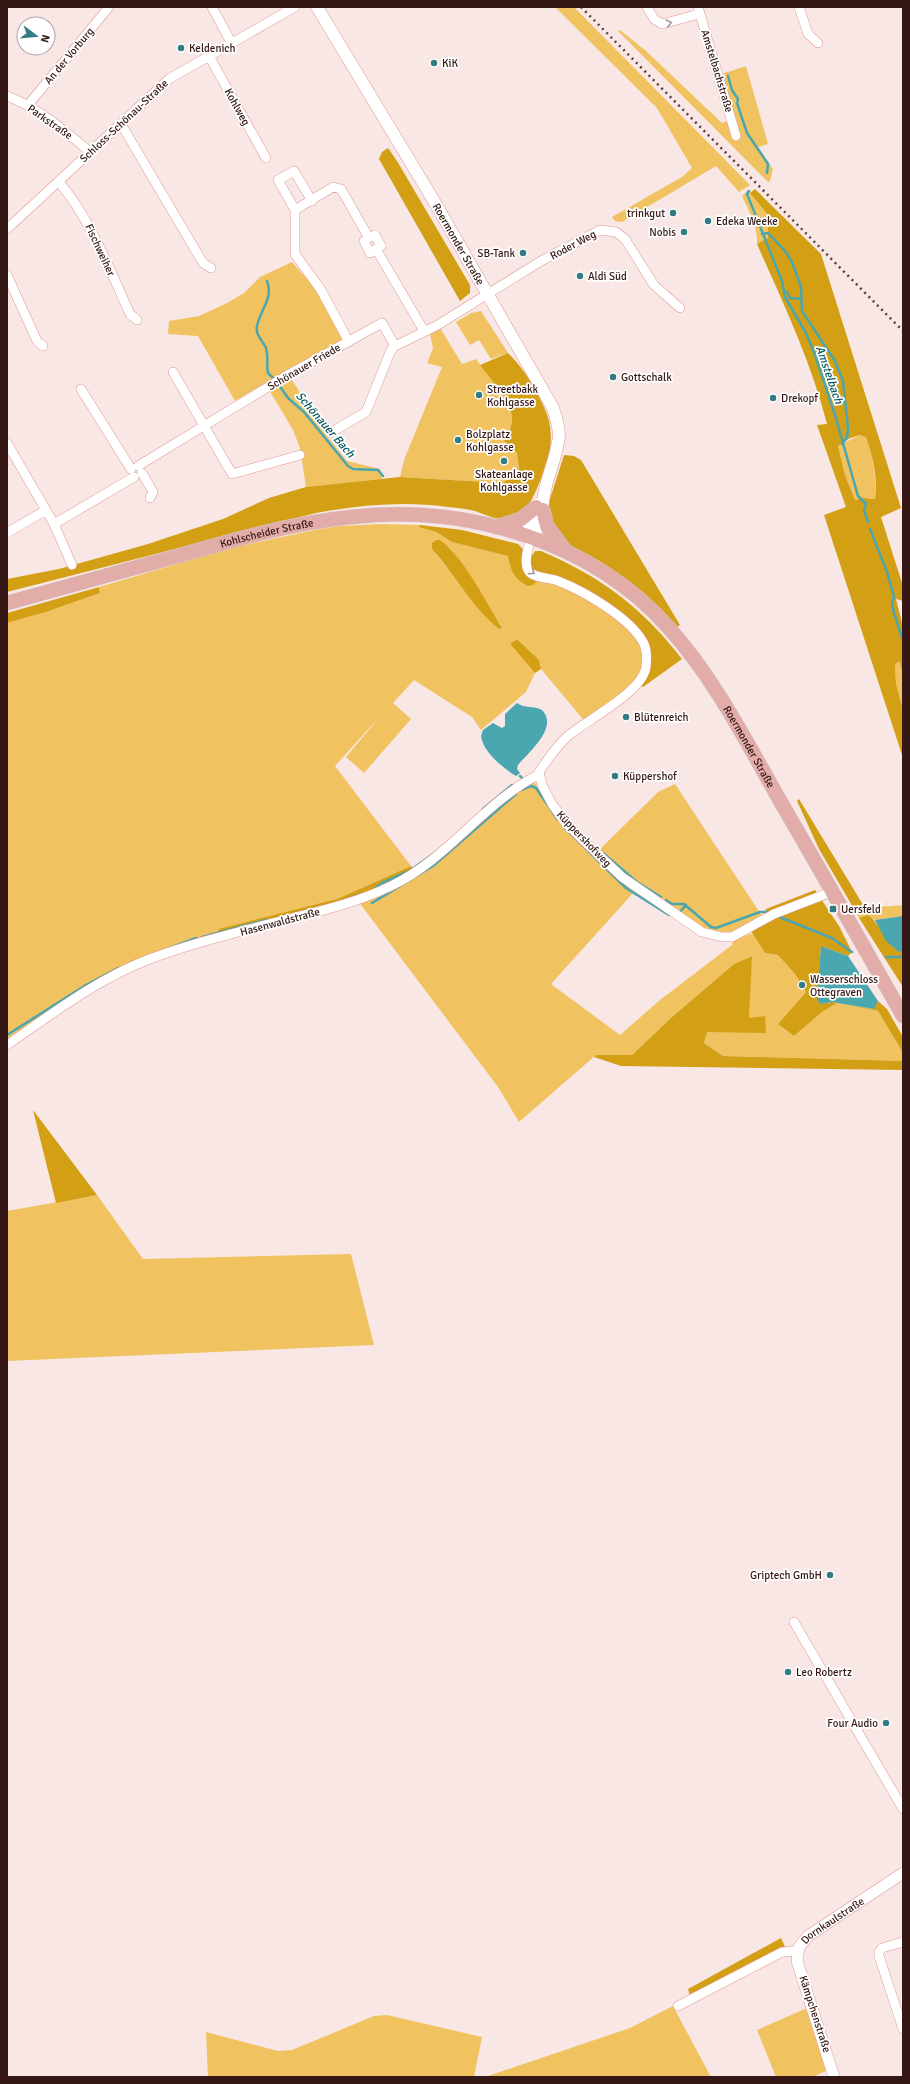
<svg xmlns="http://www.w3.org/2000/svg" width="910" height="2084" font-family="Signika,sans-serif">
<style>
.green{fill:#f0c360;fill-rule:evenodd}
.forest{fill:#d29f15;fill-rule:evenodd}
.water{fill:#4aa6af}
.lines{fill:none;stroke-linecap:round;stroke-linejoin:round}
.stream{stroke:#4aa6af;stroke-width:2.5}
.minor-casing{stroke:#e29690;stroke-width:10}
.tertiary-casing{stroke:#e29690;stroke-width:12}
.secondary-casing{stroke:#e29690;stroke-width:13}
.primary-casing{stroke:#cfc8c7;stroke-width:15}
.minor{stroke:#fff;stroke-width:9}
.tertiary{stroke:#fff;stroke-width:11}
.secondary{stroke:#fff;stroke-width:12}
.primary{stroke:#e2aca9;stroke-width:14}
.rail{stroke:#593e3c;stroke-width:2.5;stroke-dasharray:2 4;stroke-linecap:butt}
.oneway{stroke:#a49796}
.poi-dot{fill:#337b83;stroke:#fff;stroke-width:1.5}
.labels{text-anchor:middle;dominant-baseline:central;stroke-width:3.5;stroke-linejoin:round;paint-order:stroke}
.poi-label{font-size:11px;fill:#351816;stroke:#fff;text-anchor:start}
.street-label{font-size:11px;fill:#351816;stroke:#fff}
.water-label{font-size:12px;font-style:italic;fill:#095a61;stroke:#fff}
</style>
<rect width="100%" height="100%" fill="#f8e7e5"/>
<!-- green -->
<path class="green" d="M555,7H574L750,185L739,192L716,166L622,222L615,221L612,217L682,177L692,168L657,108Z
M620,30L646,51L722,123L734,119L722,74L746,66L768,144L758,147L773,169L770,181L768,182L618,31Z
M748,190L768,215V239L757,244C758,227 749,211 742,196Z
M292,262L314,287L344,339L287,372L327,436L347,461L380,469L382,479L306,487L300,448L293,430L265,383L235,401L198,336L168,334L169,321L199,316L227,303L244,293L260,277Z
M481,311L508,353L491,359L479,340L470,345L456,322L471,313Z
M440,328L462,364L476,359C487,374 513,402 512,421C511,428 507,435 504,441L517,453L519,470L493,491L485,482L400,477L404,460L442,367L427,363L433,348L430,334Z
M860,435L866,436C873,458 877,477 875,499L864,498L855,500L845,475L838,446Z
M383,524L420,525V527L436,532L452,542L509,556L510,566L537,581H565L638,631L648,669L587,724L541,669L539,660L517,639L510,644L535,673L526,692L481,730L472,717L414,680L393,703L411,719L364,773L346,757L382,714L335,766L411,866L337,899L286,913L125,971L7,1045V623L46,612L100,593L99,587L234,547L315,530L339,526ZM443,543L473,581L502,628L473,602L432,549Z
M899,661L903,674V710L896,684L895,665Z
M531,777L561,823L634,892L551,984L620,1035L660,1000L732,945L733,940L753,933L765,953L778,955L795,974L806,992L778,1024L794,1036L822,1012L837,1003L878,1011L903,1053V1061L723,1056L704,1043L706,1032L749,1018L751,956L734,964L672,1017L632,1055H596L519,1122L498,1087L358,901L423,867Z
M675,784L762,916C753,922 744,930 732,932C696,940 626,874 598,851L651,799L658,792Z
M903,905V916L875,920L868,915L859,918L857,914L866,911L865,908Z
M97,1195L143,1259L351,1254L374,1345L7,1361V1211Z
M673,2006L711,2077H485L630,2028Z
M807,2008L826,2071L812,2077H776L757,2030Z
M387,2015L482,2037L474,2077H208L206,2032L278,2051L292,2050L374,2016Z"/>
<!-- forest -->
<path class="forest" d="M388,148L397,161L470,285V293L460,301L379,159L382,152Z
M755,189L821,254L901,508L881,517L903,586V601L896,599L903,627V674L899,661L895,665L896,684L903,710V758L824,515L846,507L817,425L827,424C811,361 783,303 757,244L768,238V215L750,193ZM860,435L866,437C873,458 878,477 875,499L864,498L855,500L845,475L838,446L848,439Z
M508,353C525,369 540,395 548,417C551,427 552,442 549,453C545,468 533,507 519,515C515,517 508,518 504,519C495,520 484,514 475,511C467,509 457,508 448,507C403,501 360,505 316,513L7,592V579L59,569L148,544L223,519L269,498L306,487L400,477L485,482L493,491L519,470L517,453L504,441C507,435 512,427 512,420C512,401 491,380 480,365Z
M564,455L574,456L581,460L680,625L677,627L661,609L562,539L549,516V502Z
M420,525L462,530L518,544L522,548L537,581L533,585L528,586C514,579 511,571 508,556L452,542L436,532L419,527Z
M436,540H440C465,559 486,602 502,628L499,629C472,607 455,575 432,549V543Z
M535,551H541C600,576 643,608 682,659L643,687L641,686L650,660L621,616L535,572L530,568L529,560Z
M99,587L100,593L46,612L7,623V613Z
M517,639L539,660L541,669L535,673L510,644Z
M799,799L865,908L866,911L857,914L819,849L797,801Z
M411,866L416,871L391,886L215,940L219,929L337,899Z
M815,890L839,926L852,952L848,956L821,946L819,977L821,1004L832,1002L873,1009L878,1001L887,1009L903,1037V1053L878,1011L837,1003L822,1012L794,1036L778,1024L806,992L795,974L778,955L765,953L748,926L763,916L766,909Z
M868,915C883,925 883,947 903,951V987L859,918Z
M752,956L749,1018L765,1016L766,1033L707,1032L704,1043L723,1056L903,1061V1070L621,1066L594,1057L596,1055H632L672,1017L734,964Z
M33,1110L97,1195L56,1203Z
M781,1938L785,1947L690,1996L688,1989Z"/>
<!-- water -->
<path class="water" d="M517,703C525,709 533,705 542,710C559,727 529,752 518,765L517,769L520,773L516,776C503,768 483,752 481,736L483,730L493,723L502,728L505,726V714Z
M903,916V951L899,952L886,941L875,920Z
M821,946L848,956L878,1001L874,1009L832,1002L821,1004L817,1000Z"/>
<g class="lines">
<!-- stream -->
<path class="stream" d="M728,76L732,90L738,99L737,103L747,133L768,164L767,173
M749,191L747,194L782,281L785,297L806,333L814,352L835,415L858,496L866,504L864,510L868,522
M762,234L768,233L786,252L792,262L801,287L802,311L835,361L843,381L848,428L847,438L842,444
M267,281C274,298 260,310 257,326C255,335 263,341 266,348C269,357 266,365 268,373L274,379
M784,292H787L790,298L801,299
M279,385L288,398L304,412L348,466L353,469L378,470L383,476
M870,529L887,572L894,597L892,604L894,613L903,641
M520,776L522,778
M531,786L536,788L558,820
M521,790L531,786
M483,809L512,785
M563,826L626,888L669,915
M603,853L637,882L661,897
M411,870L433,854
M374,889L382,883L407,872
M348,899L362,894
M666,900L672,904H684L711,927L716,928L760,912H771
M372,903L433,866L516,794
M679,913L686,905
M777,916L832,938L852,952
M202,937L266,920
M886,957H903
M130,963L196,938
M7,1035L86,985L118,968"/>
<defs>
<path id="minor" d="M212,7L231,42
M647,7L654,19L662,24L699,14
M698,7L736,136
M799,7L808,34L818,43
M209,56L266,158
M7,96C39,108 65,131 90,152
M28,105L109,7
M121,124L203,263L211,268
M59,182C91,220 109,268 130,314L137,320
M312,201L294,171L278,180L295,210V254L321,290L349,342
M295,210L333,187L341,189L369,238L364,241L370,253L376,249
M7,229L169,79L295,7
M369,238L375,235L381,246L376,249L424,331
M7,275L37,341L43,346
M173,372L232,474L300,455
M81,389L131,469
M330,433L366,412L391,350L395,346L436,326L541,261L600,230L616,232L625,239L654,285L680,308
M7,443L54,524L72,565
M138,466L286,376L382,323L395,346
M142,473L153,492L150,498
M54,524L134,477
M7,533L46,510
M531,537C529,546 523,561 528,570C533,579 549,577 558,581C584,591 630,618 643,642C647,649 647,658 646,666C645,690 589,719 569,735C557,745 548,759 539,772L542,785L552,804L565,822L582,839L622,877L702,932L722,937H732L774,914L831,892
M7,1045C52,1014 96,980 147,960C195,942 246,930 296,917C329,909 360,901 391,886C448,859 483,803 538,775
M794,1622L903,1809
M903,1942L882,1948L879,1952V1956L903,2029
M678,2006L782,1952L797,1951"/>
<g id="tertiary">
<path id="s1" d="M834,2077L797,1961L799,1947L808,1936L903,1873"/>
</g>
<g id="secondary">
<path id="s2" d="M317,7L434,201L553,408C556,417 559,426 559,436C557,455 549,472 545,490C541,509 544,521 531,537"/>
<path d="M531,537L529,527L537,504"/>
</g>
<g id="primary">
<path d="M543,510L547,526L564,549"/>
<path d="M496,527L521,519L536,507"/>
<path id="s3" d="M7,603C65,587 123,571 181,555C236,539 293,523 351,517C465,504 591,540 669,628C714,678 746,741 779,799C821,871 862,944 903,1016"/>
</g>
</defs>
<!-- minor casing -->
<use href="#minor" class="minor-casing"/>
<!-- tertiary casing -->
<use href="#tertiary" class="tertiary-casing"/>
<!-- secondary casing -->
<use href="#secondary" class="secondary-casing"/>
<!-- primary casing -->
<use href="#primary" class="primary-casing"/>
<!-- minor -->
<use href="#minor" class="minor"/>
<!-- tertiary -->
<use href="#tertiary" class="tertiary"/>
<!-- secondary -->
<use href="#secondary" class="secondary"/>
<!-- primary -->
<use href="#primary" class="primary"/>
<!-- rail -->
<path class="rail" d="M581,7L903,331"/>
</g>
<!-- one-way arrows -->
<defs><path id="oneway-chevron" d="M-2-3.5L2.5 0L-2 3.5" fill="none" stroke-width="1.6" stroke-linecap="round" stroke-linejoin="round"/></defs>
<g class="oneway">
<use href="#oneway-chevron" transform="translate(669 23) rotate(-13)"/>
<use href="#oneway-chevron" transform="translate(532 572) rotate(36)"/>
</g>
<!-- markers -->
<g class="poi-dot">
<circle cx="181" cy="48" r="4"/>
<circle cx="434" cy="63" r="4"/>
<circle cx="673" cy="213" r="4"/>
<circle cx="708" cy="221" r="4"/>
<circle cx="684" cy="232" r="4"/>
<circle cx="523" cy="253" r="4"/>
<circle cx="580" cy="276" r="4"/>
<circle cx="613" cy="377" r="4"/>
<circle cx="479" cy="395" r="4"/>
<circle cx="773" cy="398" r="4"/>
<circle cx="458" cy="440" r="4"/>
<circle cx="504" cy="461" r="4"/>
<circle cx="626" cy="717" r="4"/>
<circle cx="615" cy="776" r="4"/>
<rect x="829" y="905" width="8" height="8" rx="2"/>
<circle cx="802" cy="985" r="4"/>
<circle cx="830" cy="1575" r="4"/>
<circle cx="788" cy="1672" r="4"/>
<circle cx="886" cy="1723" r="4"/>
</g>
<g class="labels">
<!-- poi labels -->
<g class="poi-label">
<text x="189" y="48">Keldenich</text>
<text x="442" y="63">KiK</text>
<text x="665" y="213" text-anchor="end">trinkgut</text>
<text x="716" y="221">Edeka Weeke</text>
<text x="676" y="232" text-anchor="end">Nobis</text>
<text x="515" y="253" text-anchor="end">SB-Tank</text>
<text x="588" y="276">Aldi Süd</text>
<text x="621" y="377">Gottschalk</text>
<text x="487" y="389">Streetbakk<tspan x="487" dy="13">Kohlgasse</tspan></text>
<text x="781" y="398">Drekopf</text>
<text x="466" y="434">Bolzplatz<tspan x="466" dy="13">Kohlgasse</tspan></text>
<text x="504" y="474" text-anchor="middle">Skateanlage<tspan x="504" dy="13">Kohlgasse</tspan></text>
<text x="634" y="717">Blütenreich</text>
<text x="623" y="776">Küppershof</text>
<text x="841" y="909">Uersfeld</text>
<text x="810" y="979">Wasserschloss<tspan x="810" dy="13">Ottegraven</tspan></text>
<text x="822" y="1575" text-anchor="end">Griptech GmbH</text>
<text x="796" y="1672">Leo Robertz</text>
<text x="878" y="1723" text-anchor="end">Four Audio</text>
</g>
<!-- street labels -->
<g class="street-label">
<text transform="translate(69 56) rotate(-50)">An der Vorburg</text>
<text transform="translate(717 71) rotate(73)">Amstelbachstraße</text>
<text transform="translate(237 107) rotate(61)">Kohlweg</text>
<text transform="translate(124 121) rotate(-43)">Schloss-Schönau-Straße</text>
<text transform="translate(50 122) rotate(35)">Parkstraße</text>
<text stroke="none"><textPath href="#s2" startOffset="276">Roermonder Straße</textPath></text>
<text transform="translate(573 245) rotate(-28)">Roder Weg</text>
<text transform="translate(100 250) rotate(65)">Fischweiher</text>
<text transform="translate(304 367) rotate(-30)">Schönauer Friede</text>
<text stroke="none"><textPath href="#s3" startOffset="269">Kohlscheider Straße</textPath></text>
<text stroke="none"><textPath href="#s3" startOffset="848">Roermonder Straße</textPath></text>
<text transform="translate(584 839) rotate(46)">Küppershofweg</text>
<text transform="translate(280 922) rotate(-15)">Hasenwaldstraße</text>
<text stroke="none"><textPath href="#s1" startOffset="179">Dornkaulstraße</textPath></text>
<text transform="translate(815 2014) rotate(72)">Kämpchenstraße</text>
</g>
<!-- water labels -->
<g class="water-label">
<text transform="translate(829 375) rotate(71)">Amstelbach</text>
<text transform="translate(325 425) rotate(49)">Schönauer Bach</text>
</g>
</g>
<!-- border -->
<rect width="910" height="2084" fill="none" stroke="#351816" stroke-width="16"/>
<!-- north arrow -->
<g transform="translate(36 36) rotate(106)"><circle r="19" fill="#ffffff" stroke="#aea3a2"/>
<path d="M0-3L7 15L0 10L-7 15Z" fill="#337b83"/>
<text y="-6" font-size="11" font-weight="bold" text-anchor="middle" fill="#351816">N</text>
</g>
</svg>
